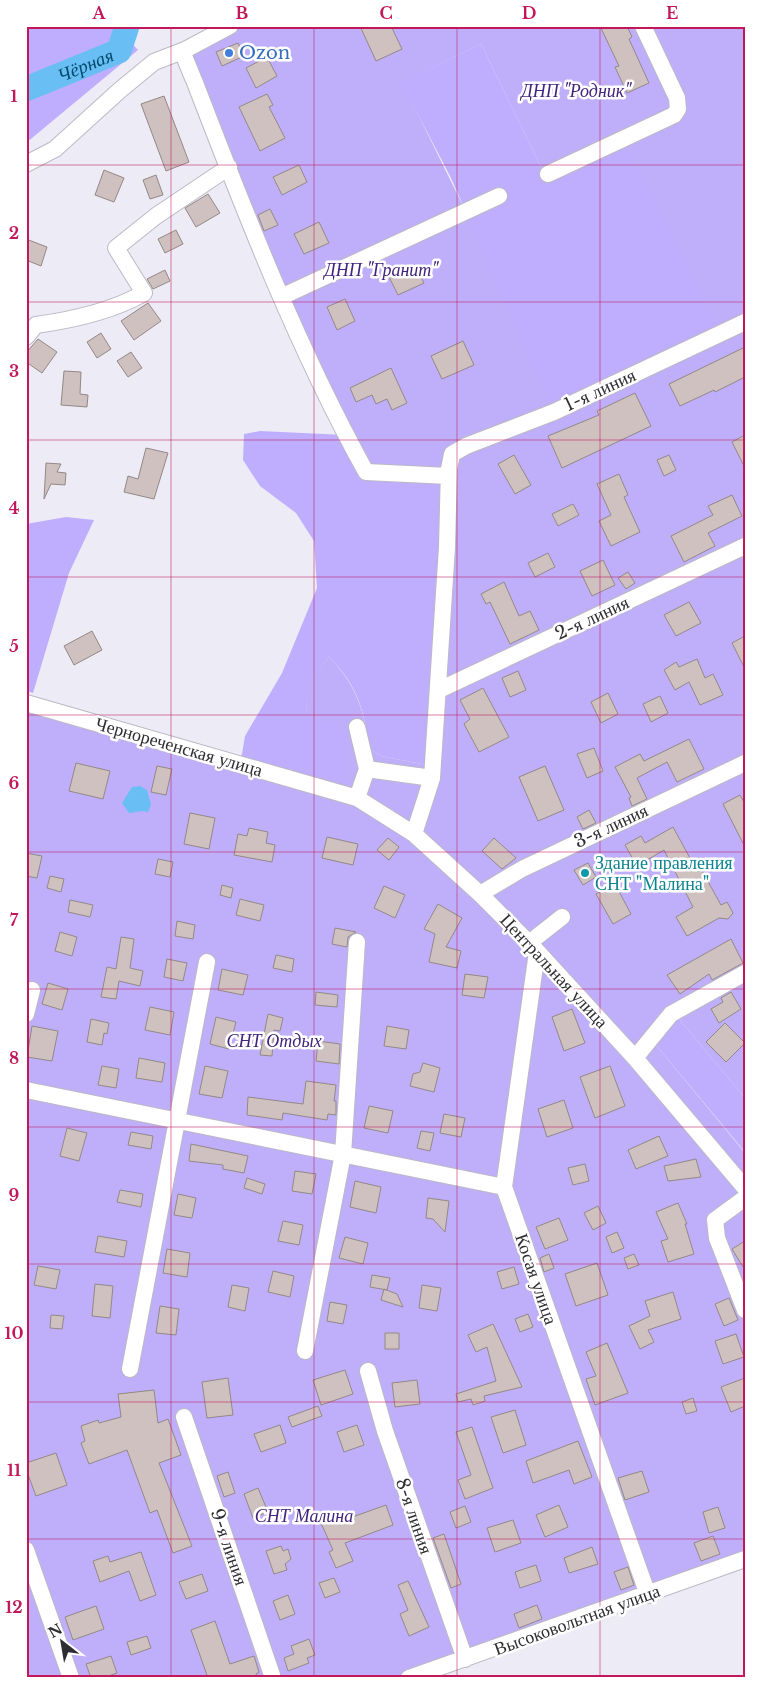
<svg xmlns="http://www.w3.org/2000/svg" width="771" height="1704" font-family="'Libre Baskerville',serif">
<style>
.green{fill:#bfaffb;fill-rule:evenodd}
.forest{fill:#bfaefe}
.water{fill:#69bef3}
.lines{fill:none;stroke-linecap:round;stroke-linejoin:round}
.river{stroke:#69bef3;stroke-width:25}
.building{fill:#cec1c0;stroke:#938886}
.minor-casing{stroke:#bbb9c4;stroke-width:18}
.minor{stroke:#fff;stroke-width:16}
.grid{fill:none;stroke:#c2185b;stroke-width:1;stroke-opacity:0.55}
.shop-dot{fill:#3f7fe0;stroke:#fff;stroke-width:2}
.culture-dot{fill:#0f9aa8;stroke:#fff;stroke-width:2}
.labels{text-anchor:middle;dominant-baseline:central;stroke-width:5;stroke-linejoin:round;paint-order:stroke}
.shop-label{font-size:18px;fill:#366cbe;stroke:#fff;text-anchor:start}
.park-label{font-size:18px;font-style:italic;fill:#42237d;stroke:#fff}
.street-label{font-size:18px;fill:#2e2d31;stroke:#fff}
.culture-label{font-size:18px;fill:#0d838f;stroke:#fff;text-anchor:start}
.water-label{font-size:19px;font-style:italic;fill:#004a6c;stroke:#fff}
.neatline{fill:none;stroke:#c2185b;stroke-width:2}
.grid-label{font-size:16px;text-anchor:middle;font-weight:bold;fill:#c2185b}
</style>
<rect width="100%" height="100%" fill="#edebf6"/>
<!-- green -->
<path class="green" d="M230,26H745V1098L679,1019L656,1045L745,1153V1559L409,1678H26V702L332,791L306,715L307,684L329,657C358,687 363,709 370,749L381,756L427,765L366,472L182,50ZM481,44L545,175L474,228L402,82Z"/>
<!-- forest -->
<path class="forest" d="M26,26H116L138,50L26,143Z
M481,44L545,175L622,141L720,332L554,410L450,176L401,82Z
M260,431L345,435L366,472L448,477L427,765L381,756L370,749C363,709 359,687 329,657L308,684L306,714L346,733L340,782L332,791L237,763L242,754L245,736L282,673L317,588L314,541L296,513L260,486L243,460L244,434Z
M66,517L94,520L69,573L33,693L26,691V524Z
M679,1019L745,1098V1152L656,1045L673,1022Z"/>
<!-- water -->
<path class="water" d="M140,786L147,790L151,805L148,812L143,811L129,813L122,803L132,787Z"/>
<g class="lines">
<!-- river -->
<path class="river" id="s1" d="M26,89L119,51L127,26"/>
</g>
<!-- building -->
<path class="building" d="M360,26H391L402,49L376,61Z
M600,26H627L632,37L629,39L649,83L627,93L615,67L619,66Z
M238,43L244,56L222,66L216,52Z
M267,57L277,76L256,88L246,68Z
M267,94L273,105L269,107L285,138L260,151L239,107Z
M164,96L189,162L166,171L141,104Z
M299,165L307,182L282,195L273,177Z
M104,170L124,178L114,202L95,195Z
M156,175L163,195L150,199L143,180Z
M208,194L220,213L196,227L185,208Z
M270,209L278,225L264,231L258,215Z
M319,222L329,243L304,254L294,234Z
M176,230L183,244L165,253L158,239Z
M26,239L47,247L41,266L26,260Z
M415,265L424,283L398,295L389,277Z
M165,270L170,281L153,289L147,279Z
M345,299L355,321L337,330L327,307Z
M148,303L161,321L134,340L121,321Z
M101,333L111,349L97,358L87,342Z
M38,339L57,352L42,373L26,362V353Z
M463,341L474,365L442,379L431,356Z
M745,347V377L715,392L714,390L680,406L669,384Z
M131,352L142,368L128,377L117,361Z
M391,368L407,403L392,410L387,399L376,404L372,395L356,402L350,388Z
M64,371L81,372L80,394L88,395L87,407L61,405Z
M635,393L651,426L562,468L548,436L599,415L597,411Z
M745,435V468L732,442Z
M146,448L168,453L154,499L124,492L128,476L138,479Z
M514,455L531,485L515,494L498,464Z
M669,455L676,470L664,476L657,460Z
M46,463L61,464L57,472L66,473L65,485L51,484L44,499Z
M619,474L628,495L624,497L640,532L611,546L599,521L611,515L597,484Z
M732,495L742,516L708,533L715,546L684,562L671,536L713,515L708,506Z
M573,504L579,515L558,526L552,514Z
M548,553L555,567L535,577L528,563Z
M603,560L615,585L592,596L580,571Z
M628,572L635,583L626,589L618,578Z
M504,582L519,616L530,611L539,630L510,644L490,602L486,604L481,594Z
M689,602L701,623L676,636L664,615Z
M92,631L102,650L74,665L64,646Z
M745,636V669L732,643Z
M697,659L705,678L713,674L723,695L700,705L689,682L675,690L664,670L676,662L679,667Z
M518,671L526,690L510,697L502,678Z
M483,688L509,737L479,752L464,724L470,719L460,700Z
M608,693L618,714L601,723L591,702Z
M660,696L668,713L651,722L643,704Z
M689,739L704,769L677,782L667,762L637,778L647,799L632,806L629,798L631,797L615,767L640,754L644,761Z
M594,748L603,771L587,778L577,754Z
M76,763L110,771L103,799L69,791Z
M157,766L172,769L166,795L151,792Z
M545,766L564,810L538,821L519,777Z
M740,795L745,804V847L723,804Z
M589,810L596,823L583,829L577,817Z
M190,813L215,818L209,849L184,844Z
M673,827L697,871L701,869L721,905L727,902L733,913L728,919L719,918L687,936L676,917L693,907L664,850L637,866L625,845L641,836L645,843Z
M249,828L268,832L266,843L275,845L272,862L234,855L238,834L247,836Z
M327,837L358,844L353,865L322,858Z
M388,838L399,847L389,860L377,850Z
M494,838L516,858L502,869L482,851Z
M26,853L42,856L37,878L26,876Z
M158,859L173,862L170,877L155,874Z
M588,863L596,877L583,885L574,870Z
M50,876L64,879L61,892L47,888Z
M615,884L631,914L613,924L596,894Z
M222,885L233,888L231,898L220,895Z
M384,886L405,895L395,918L374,908Z
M240,899L264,905L260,921L236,915Z
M70,900L93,905L90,917L68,912Z
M438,904L462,918L446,947L461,951L457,968L429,962L435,934L424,929Z
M177,921L195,925L193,939L175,936Z
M335,928L356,932L348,937L347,947L332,944Z
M60,932L77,937L72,956L55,951Z
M121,937L134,939L130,968L143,971L140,986L119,981L116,999L101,997L107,967L116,969Z
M731,939L743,963L712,980L709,974L680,994L667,975Z
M276,955L294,959L292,972L273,968Z
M167,959L187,963L183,981L164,977Z
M222,969L248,975L243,995L218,990Z
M465,974L488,977L484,998L462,995Z
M48,983L68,989L62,1010L42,1004Z
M316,992L338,995L337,1007L315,1005Z
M731,992L741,1009L719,1023L711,1009L723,1002L721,998Z
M150,1007L174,1012L170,1035L145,1030Z
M572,1009L585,1043L564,1051L552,1017Z
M268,1014L283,1018L280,1031L274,1030L272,1056L260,1055Z
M216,1017L236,1022L229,1049L210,1044Z
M91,1019L109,1023L107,1034L104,1033L102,1045L87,1042Z
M725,1023L745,1043L726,1062L706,1042Z
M32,1026L58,1031L52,1061L27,1057Z
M387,1026L409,1030L406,1049L384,1046Z
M318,1041L340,1044L339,1064L316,1061Z
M139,1058L165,1063L162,1082L136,1078Z
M423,1063L440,1068L434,1092L410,1086L413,1074L420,1072Z
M102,1066L119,1069L116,1088L98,1085Z
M205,1066L228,1071L222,1098L199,1094Z
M610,1066L625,1106L595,1118L580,1077Z
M306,1081L336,1085L334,1101H336V1115L328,1114L327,1120L283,1113L282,1120L247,1115L248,1097L303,1104Z
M564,1100L573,1128L547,1137L538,1109Z
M369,1106L393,1111L388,1133L364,1128Z
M444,1114L465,1118L461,1137L440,1133Z
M67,1128L87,1133L79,1161L60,1156Z
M421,1131L434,1133L430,1151L417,1148Z
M131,1132L153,1136L151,1149L128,1145Z
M659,1136L668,1156L636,1169L628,1150Z
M191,1144L248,1156L244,1173L223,1169V1165L189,1161Z
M696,1159L701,1177L668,1181L664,1166Z
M585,1164L589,1181L573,1185L568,1168Z
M295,1171L316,1174L312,1194L292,1191Z
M247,1178L265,1184L262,1194L244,1188Z
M355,1181L381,1187L376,1213L350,1207Z
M120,1190L143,1194L141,1207L117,1202Z
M178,1194L196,1198L192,1218L174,1215Z
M428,1198L449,1201L445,1232L433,1219L426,1218Z
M678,1203L687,1224H685L694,1254L668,1262L661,1241L668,1239L656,1212Z
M598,1206L606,1223L593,1230L584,1213Z
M559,1218L568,1240L545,1249L536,1227Z
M283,1221L303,1225L299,1245L278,1241Z
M617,1232L624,1248L612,1253L606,1237Z
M98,1236L127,1241L124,1257L95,1252Z
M345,1237L368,1243L363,1264L339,1258Z
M745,1241V1270L732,1249Z
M167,1249L190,1253L187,1277L163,1273Z
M549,1254L554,1268L544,1272L540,1258Z
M634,1254L639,1265L628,1269L624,1258Z
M597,1263L608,1295L576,1306L565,1274Z
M38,1266L60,1270L56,1289L34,1285Z
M514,1267L519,1284L502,1289L497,1272Z
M273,1271L294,1276L290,1297L268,1292Z
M372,1275L390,1278L387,1290L370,1287Z
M95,1284L113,1286L110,1318L92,1316Z
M232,1285L249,1288L245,1311L228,1307Z
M422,1285L441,1288L437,1311L419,1308Z
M384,1289L397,1294L403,1307L381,1300Z
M673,1292L681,1319L648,1330L654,1342L640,1349L629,1326L650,1316L645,1301Z
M729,1298L738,1320L724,1326L715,1304Z
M330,1302L347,1305L343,1324L327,1321Z
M160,1306L179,1309L176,1335L156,1333Z
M528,1314L533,1327L520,1332L515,1319Z
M51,1315L64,1316L62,1329L50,1328Z
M493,1324L522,1387L484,1396L485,1401L473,1405L471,1399L458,1402L456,1394L496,1381L487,1347L476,1352L468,1335Z
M385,1333H399V1349H385Z
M736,1334L744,1357L723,1364L715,1341Z
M607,1343L628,1393L595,1405L586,1379L596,1376L586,1352Z
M345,1370L353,1394L321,1405L313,1380Z
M228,1378L233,1415L207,1418L202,1382Z
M745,1378V1406L731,1412L721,1387Z
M417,1380L420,1404L395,1407L392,1383Z
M154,1390L158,1423L168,1419L181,1455L159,1463L192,1546L173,1553L157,1510L150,1513L127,1450L89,1464L81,1443L85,1441L81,1426L98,1420L99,1423L121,1417L118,1394Z
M693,1398L697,1411L686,1414L682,1402Z
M318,1406L322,1416L292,1427L288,1417Z
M515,1410L526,1445L503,1453L491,1417Z
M280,1425L286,1443L261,1452L254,1434Z
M357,1425L364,1445L344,1452L337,1432Z
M472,1427L493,1488L465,1499L458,1480L471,1475L456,1432Z
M578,1441L592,1477L574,1484L569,1470L533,1483L526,1461Z
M56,1453L67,1485L36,1496L26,1469V1463Z
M642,1471L649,1492L625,1500L618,1478Z
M228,1472L235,1493L224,1497L217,1476Z
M258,1488L268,1512L253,1518L244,1494Z
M386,1505L393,1525L345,1543L353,1561L336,1568L329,1552L333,1550L321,1523L342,1514L344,1520Z
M559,1505L568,1527L545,1537L536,1515Z
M465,1506L471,1522L456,1528L450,1512Z
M718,1507L725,1528L709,1533L703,1512Z
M513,1520L521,1543L495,1552L487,1528Z
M444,1534L461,1584L451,1588L433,1538Z
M713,1536L720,1554L701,1561L694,1543Z
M281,1546L283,1551L288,1549L291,1559L285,1564L287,1570L274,1574L266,1551Z
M592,1547L598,1564L569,1573L564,1558Z
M141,1552L156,1595L140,1601L129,1571L100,1582L93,1561L108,1556L110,1562Z
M536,1565L541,1581L520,1588L515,1572Z
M628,1567L634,1585L621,1590L614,1572Z
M202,1574L208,1591L186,1599L179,1582Z
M334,1578L340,1592L325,1598L319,1583Z
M408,1581L429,1627L409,1636L400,1614L408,1610L398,1585Z
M288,1595L295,1614L280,1620L273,1601Z
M537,1605L542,1619L519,1628L514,1614Z
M96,1606L104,1629L73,1640L65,1617Z
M215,1621L230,1664L254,1656L259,1672L256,1674L257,1678H208L191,1630Z
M147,1636L151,1648L131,1655L127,1642Z
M309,1639L315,1655L307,1658L309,1663L288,1671L284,1658L294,1654L291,1646Z
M111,1656L117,1673L103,1678H91L86,1664Z"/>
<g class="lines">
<defs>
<path id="minor" d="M182,51L193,78
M194,80C245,213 297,347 366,472L449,476
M26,164L55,149L120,90L154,62L185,50L230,26
M548,174L674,115L678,109L677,98L643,26
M281,297L499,196
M26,337L36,325C72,320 111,312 144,293L116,248L156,216L229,167
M439,690L745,546
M26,703L357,798L414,834L480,894L535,949L635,1058L745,1188
M357,727L367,769L357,798
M367,769L432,778
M414,834L432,778L447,547L449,469L452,454L466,446L554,412L745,322
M480,894L522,869L745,763
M529,943L562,917
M537,952L504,1187L648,1595
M26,1014L32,990
M635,1058L671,1014L745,973
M26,1090L504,1187
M745,1198L715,1220L717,1238L745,1310
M305,1351L343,1154L357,942
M130,1369L207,962
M368,1371L385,1431L465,1659
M184,1417L273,1678
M26,1550L71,1678
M409,1678L745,1559"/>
</defs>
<!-- minor casing -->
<use href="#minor" class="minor-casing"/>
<!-- minor -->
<use href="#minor" class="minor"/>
</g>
<!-- grid -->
<path class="grid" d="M171,26V1678M314,26V1678M457,26V1678M600,26V1678M26,165H745M26,302H745M26,440H745M26,577H745M26,715H745M26,852H745M26,989H745M26,1127H745M26,1264H745M26,1402H745M26,1539H745"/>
<!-- markers -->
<circle class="shop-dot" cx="229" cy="53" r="5"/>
<circle class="culture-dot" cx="585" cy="873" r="5"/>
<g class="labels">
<!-- shop labels -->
<g class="shop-label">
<text x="239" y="53">Ozon</text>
</g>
<!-- park labels -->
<g class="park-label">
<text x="576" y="91">ДНП "Родник"</text>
<text x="381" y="270">ДНП "Гранит"</text>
<text x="274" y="1041">СНТ Отдых</text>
<text x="304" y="1516">СНТ Малина</text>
</g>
<!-- street labels -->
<g class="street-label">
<text transform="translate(600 390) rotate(-25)">1-я линия</text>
<text transform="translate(592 618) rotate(-25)">2-я линия</text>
<text transform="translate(179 747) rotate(16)">Чернореченская улица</text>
<text transform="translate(611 826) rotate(-25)">3-я линия</text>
<text transform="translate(554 971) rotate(47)">Центральная улица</text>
<text transform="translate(536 1279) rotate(71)">Косая улица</text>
<text transform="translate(414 1516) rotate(71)">8-я линия</text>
<text transform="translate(229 1547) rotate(71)">9-я линия</text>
<text transform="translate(577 1620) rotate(-20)">Высоковольтная улица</text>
</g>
<!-- culture labels -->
<g class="culture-label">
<text x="595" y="863">Здание правления<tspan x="595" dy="21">СНТ "Малина"</tspan></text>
</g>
<!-- water labels -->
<g class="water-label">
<text stroke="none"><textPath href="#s1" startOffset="64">Чёрная</textPath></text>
</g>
</g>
<!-- border -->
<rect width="771" height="1704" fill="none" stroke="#ffffff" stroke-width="55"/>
<!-- north arrow -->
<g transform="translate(62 1642) rotate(329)" stroke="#ffffff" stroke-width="4" paint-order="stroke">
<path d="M0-4L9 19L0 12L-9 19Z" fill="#2e2d31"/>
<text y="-8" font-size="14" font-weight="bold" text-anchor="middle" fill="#2e2d31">N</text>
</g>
<rect x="28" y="28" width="716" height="1648" class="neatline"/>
<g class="grid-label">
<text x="99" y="19">A</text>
<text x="242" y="19">B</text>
<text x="386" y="19">C</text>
<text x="529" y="19">D</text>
<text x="672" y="19">E</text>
<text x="14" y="102">1</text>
<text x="14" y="239">2</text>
<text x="14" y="377">3</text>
<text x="14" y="514">4</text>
<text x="14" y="652">5</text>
<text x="14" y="789">6</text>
<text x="14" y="926">7</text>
<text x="14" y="1064">8</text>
<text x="14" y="1201">9</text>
<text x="14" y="1339">10</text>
<text x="14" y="1476">11</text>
<text x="14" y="1613">12</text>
</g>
</svg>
